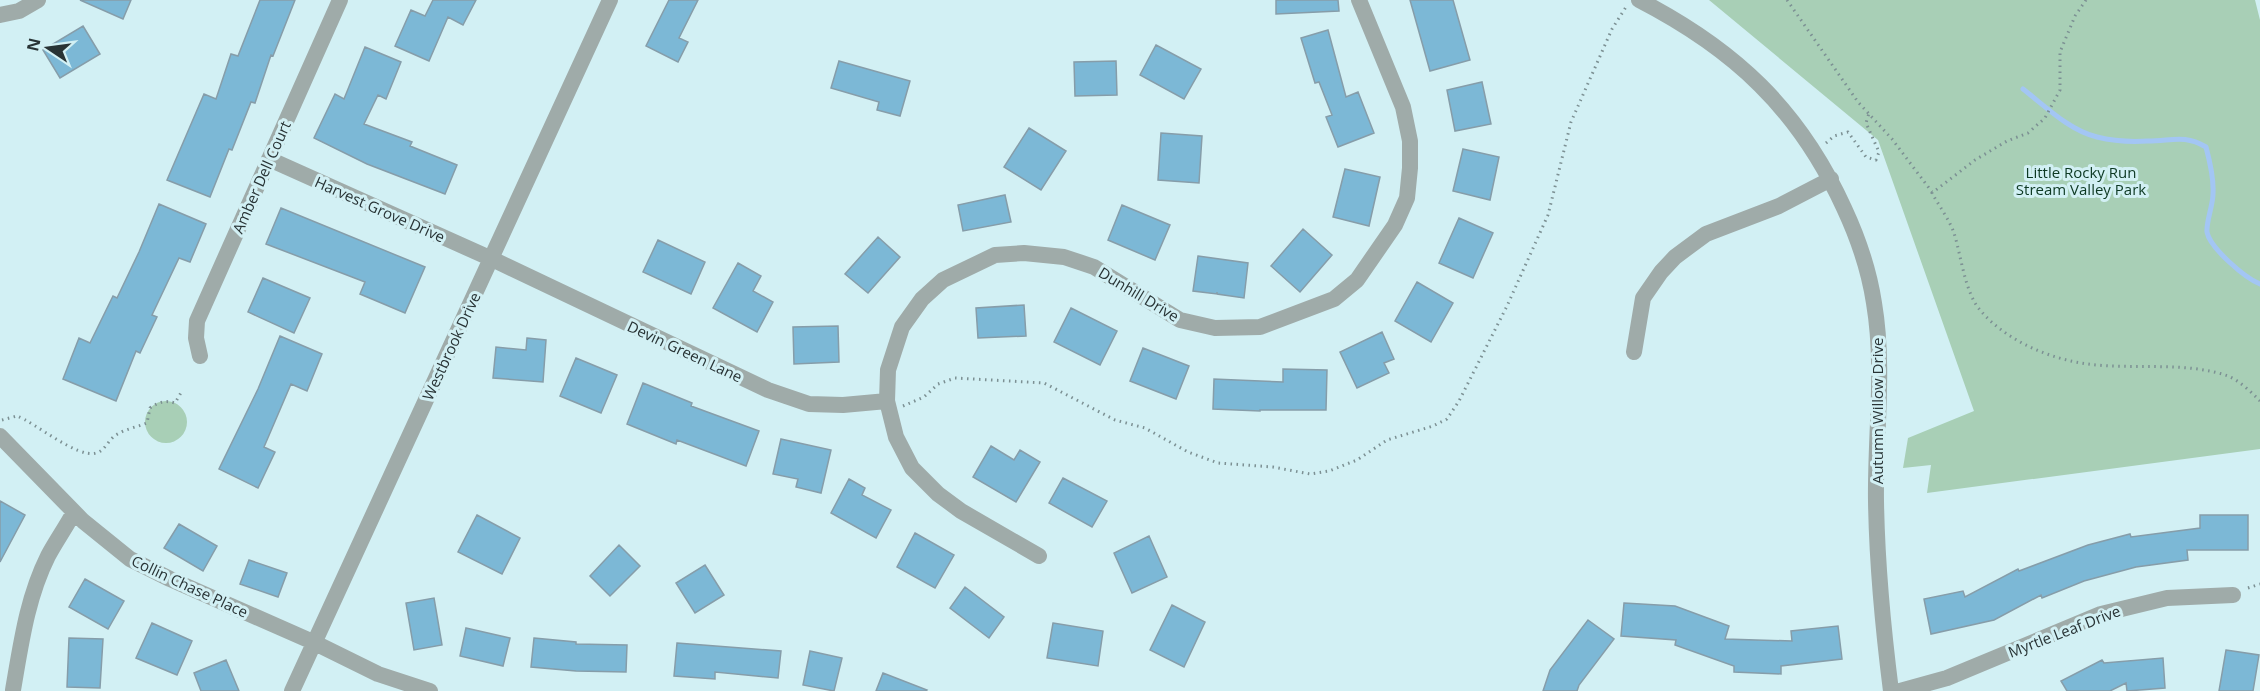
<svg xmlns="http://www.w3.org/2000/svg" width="2260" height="691" font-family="'Open Sans',sans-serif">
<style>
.green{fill:#a8cfb6}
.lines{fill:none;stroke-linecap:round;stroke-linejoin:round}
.stream{stroke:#a3c6f4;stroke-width:5}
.building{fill:#7cb8d6;stroke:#869da9;stroke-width:1.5}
.path{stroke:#7c9093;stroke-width:3;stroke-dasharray:1.5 4.5;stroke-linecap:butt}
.minor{stroke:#9faba9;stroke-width:16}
.labels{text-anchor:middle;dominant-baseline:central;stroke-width:6;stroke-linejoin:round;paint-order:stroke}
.park-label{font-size:15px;fill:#0d3923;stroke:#d2f0f4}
.street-label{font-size:15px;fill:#283335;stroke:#d2f0f4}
</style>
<rect width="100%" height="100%" fill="#d2f0f4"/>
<!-- green -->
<path class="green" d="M1709,0H2255L2260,20V449L1927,493L1931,465L1903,468L1908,438L1974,411L1878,140Z
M145 422a21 21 0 1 1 42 0a21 21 0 1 1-42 0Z"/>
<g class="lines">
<!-- stream -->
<path class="stream" d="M2023,89C2045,106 2070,131 2097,137C2113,141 2132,142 2148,141C2172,141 2184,134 2206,147C2210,162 2214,179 2213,194C2213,205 2206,222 2207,232C2210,248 2245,278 2260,284"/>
</g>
<!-- building -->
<path class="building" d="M80,0H131L123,19Z
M260,0H295L273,56L271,55L255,103L251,102L232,150L229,149L210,197L167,180L204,94L216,99L231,54L238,56Z
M433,0H476L463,25L448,17L429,61L395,46L411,10L425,16Z
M669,0H698L679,38L688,42L678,62L646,46Z
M1276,0H1338L1339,11L1276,14Z
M1410,0H1453L1470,60L1430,71Z
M83,26L100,54L60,78L43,50Z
M1328,30L1346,97L1358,92L1374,133L1338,147L1326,117L1332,115L1319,82L1315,83L1301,38Z
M1156,45L1201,69L1184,99L1140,75Z
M365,47L401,62L386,99L378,95L364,124L412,142L410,146L457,165L445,194L367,164L314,138L335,94L344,99Z
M839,61L910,81L900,116L877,110L879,102L831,88Z
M1116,61L1117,95L1075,96L1074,62Z
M1482,82L1491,124L1455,131L1447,90Z
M1029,128L1066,151L1041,190L1004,167Z
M1161,133L1202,136L1199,183L1158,180Z
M1463,149L1499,157L1490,200L1453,191Z
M1345,169L1380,177L1369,226L1333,217Z
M1005,195L1011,222L963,231L958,205Z
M159,204L206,224L190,262L179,258L152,315L157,317L140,353L136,351L116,401L63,379L79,338L90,343L113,296L117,298L139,252Z
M1122,205L1170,225L1155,260L1108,240Z
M281,208L425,267L405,313L360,294L365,282L266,244Z
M1459,218L1493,233L1473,278L1439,263Z
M1303,229L1332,255L1300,292L1271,266Z
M878,237L900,257L868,293L845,274Z
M658,240L705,262L691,294L643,272Z
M1198,256L1248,263L1244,298L1217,294V292V294L1193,291Z
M738,263L761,276L753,291L773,302L757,332L713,308Z
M263,278L310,298L294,333L248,312Z
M1417,282L1453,303L1431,342L1395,321Z
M1024,305L1026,336L978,338L976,308Z
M1071,308L1117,331L1100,365L1054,342Z
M838,326L839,362L794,364L793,327Z
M1382,332L1394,359L1384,363L1389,373L1357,388L1340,352Z
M280,336L322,354L307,391L291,384L264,447L275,452L258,488L219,469L258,389Z
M527,338L546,340L543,382L493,378L496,347L526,350Z
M1143,348L1189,366L1176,399L1130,381Z
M576,358L617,375L601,413L560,396Z
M1283,369L1327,370L1326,410H1260V411L1213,409L1214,379L1283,382Z
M643,383L692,403L691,406L759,431L746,466L677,440L676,444L627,424Z
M781,439L831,450L821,493L796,487L798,479L773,474Z
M991,446L1014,460L1020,450L1040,462L1016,502L973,477Z
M1063,478L1107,501L1092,527L1049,503Z
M849,479L865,488L862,495L891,510L876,538L831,513Z
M0,501L25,515L0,562Z
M477,515L520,538L502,574L458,552Z
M2200,515H2248V550H2187L2188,560L2136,567L2084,581L2042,598L2041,595L1994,620L1931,634L1924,599L1963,591L1965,597L2018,569L2019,571L2088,545L2130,534L2131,537L2200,528Z
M179,524L217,546L203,571L164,548Z
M915,533L954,555L935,588L897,567Z
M1149,536L1167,577L1132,593L1114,553Z
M619,545L640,566L610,596L590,576Z
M249,560L287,573L278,597L240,584Z
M705,565L724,595L695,613L676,583Z
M85,579L124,601L108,629L69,607Z
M965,587L1004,617L989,638L950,608Z
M434,598L442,645L414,650L406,603Z
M1624,603L1675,606L1729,626L1725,639L1792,641L1791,631L1838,626L1842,659L1781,666V674L1734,672V666L1675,645L1676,640L1621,636Z
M1172,605L1205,622L1184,667L1150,650Z
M1588,620L1614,639L1579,685L1577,691H1543L1550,670Z
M152,623L192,641L177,675L136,658Z
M1053,623L1103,631L1098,666L1047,658Z
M466,628L510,638L503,666L460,656Z
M69,638L103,639L100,688L67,687Z
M534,638L576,642V644L627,645L626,672L576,671L531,667Z
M677,643L781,651L778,678L715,672V679L674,676Z
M2226,650L2259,655L2253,691H2219Z
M810,651L842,658L834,691L803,685Z
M2163,658L2165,688L2127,691L2126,683L2110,691H2067L2061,681L2102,660L2104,663Z
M226,660L239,691H201L194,673Z
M883,673L927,690L926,691H876Z"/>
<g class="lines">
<!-- path -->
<path class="path" d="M1787,0L1858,102L1892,139L1932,192
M2086,0L2075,16L2060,52V90L2045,118L2028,133L2007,141L1975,160L1932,193C1939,206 1949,219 1954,233C1961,255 1965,293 1980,310C2005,340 2049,359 2088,364C2132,370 2186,361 2228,376C2240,381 2251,392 2260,401
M1826,143L1834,136L1848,132L1866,157L1876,160L1879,152L1866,123L1869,113
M903,406L924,397L938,384L955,378L1044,383L1115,420L1145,428L1188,452L1218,463L1273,467L1310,474L1329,471L1357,460L1387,440L1433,426L1447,419L1459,401L1507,306L1548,215L1571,122L1612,29L1626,7
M2,420L17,416C34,422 78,459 96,453C105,451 108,440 116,435C125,429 137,427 147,423L150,408C159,402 165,400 175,403L182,391
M2248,588L2260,584"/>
<!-- minor -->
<path class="minor" d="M1639,0C1734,49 1799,109 1844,208C1858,238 1869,270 1874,303C1885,368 1875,435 1876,501C1877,565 1883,628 1891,691
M0,15L19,11L38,0
M269,159L492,259L768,390L809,404L843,405L887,401
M1634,352L1643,298L1661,272L1675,257L1706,234L1779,206L1831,179
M200,356L196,338L197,321L340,0
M0,436L83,521L130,559L170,579L313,642L378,674L430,691
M1039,556L961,511L938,494L912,468L896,437L887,401L888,370L902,327L922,299L943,280L995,255L1024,253L1064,257L1094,267L1180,320L1215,328L1260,327L1334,299L1357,280L1395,225L1407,198L1410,168V141L1403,107L1359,0
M13,690C21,644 27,598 48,556C56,541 66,527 74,512
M292,691L610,0
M1900,691L1947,678L2101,614L2167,598L2233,595"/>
</g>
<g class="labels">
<!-- park labels -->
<g class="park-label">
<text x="2081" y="172">Little Rocky Run<tspan x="2081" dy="17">Stream Valley Park</tspan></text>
</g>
<!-- street labels -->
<g class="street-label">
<text transform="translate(261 177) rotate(-66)">Amber Dell Court</text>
<text transform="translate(380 209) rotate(24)">Harvest Grove Drive</text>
<text transform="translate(1139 294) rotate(31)">Dunhill Drive</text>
<text transform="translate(451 346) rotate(-65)">Westbrook Drive</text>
<text transform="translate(685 351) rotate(25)">Devin Green Lane</text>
<text transform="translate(1877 411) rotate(-90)">Autumn Willow Drive</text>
<text transform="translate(190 586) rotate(25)">Collin Chase Place</text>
<text transform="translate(2064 631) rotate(-21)">Myrtle Leaf Drive</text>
</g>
</g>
<!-- north arrow -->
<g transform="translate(48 48) rotate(283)" stroke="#d2f0f4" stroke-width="4.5" paint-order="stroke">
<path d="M0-4.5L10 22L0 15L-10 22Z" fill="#283335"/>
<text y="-9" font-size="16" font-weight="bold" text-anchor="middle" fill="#283335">N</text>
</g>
</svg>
